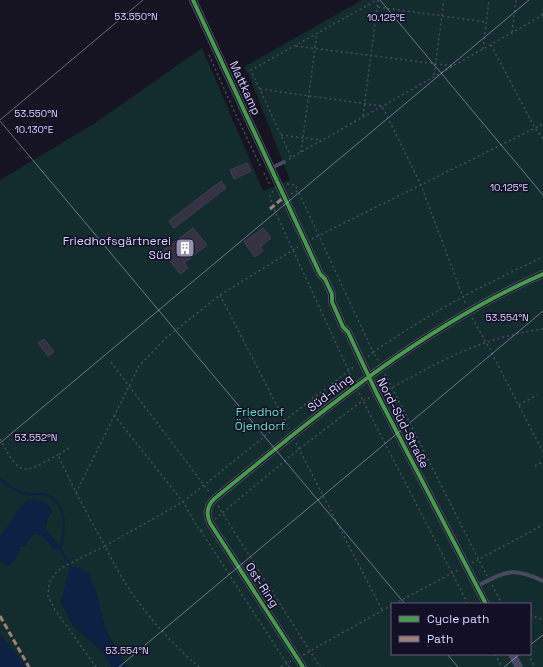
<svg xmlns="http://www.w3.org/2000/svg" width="543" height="667" font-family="'Space Grotesk',sans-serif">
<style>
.green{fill:#132c2d;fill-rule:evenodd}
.water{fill:#0d2144}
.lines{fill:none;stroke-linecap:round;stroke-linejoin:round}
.stream{stroke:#0d2144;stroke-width:2}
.building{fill:#343243;stroke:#433f54}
.path{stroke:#44505f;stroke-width:1.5;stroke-dasharray:2 3;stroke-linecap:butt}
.service{stroke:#4a4962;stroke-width:4}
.minor{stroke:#4a4962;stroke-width:8}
.quiet{stroke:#9e8076;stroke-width:3;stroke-dasharray:6 3;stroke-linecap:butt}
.cycleway-casing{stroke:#130f26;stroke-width:6}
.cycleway{stroke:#469c4c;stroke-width:4}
.ticks{fill:none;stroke:#d9d4ff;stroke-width:1;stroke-opacity:0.45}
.labels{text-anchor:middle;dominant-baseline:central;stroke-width:3;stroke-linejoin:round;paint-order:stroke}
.street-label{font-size:12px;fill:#d9d4ff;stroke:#130f26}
.poi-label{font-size:12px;fill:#d9d4ff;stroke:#130f26;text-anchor:end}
.park-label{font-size:12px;fill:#5fe0c0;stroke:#130f26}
.ticks-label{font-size:10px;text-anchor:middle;fill:#d9d4ff;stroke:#130f26;stroke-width:3;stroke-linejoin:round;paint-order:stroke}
</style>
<rect width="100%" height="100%" fill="#161421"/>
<!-- green -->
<path class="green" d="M362,0H543V667H126L105,629L96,591L70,568L61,602L73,625L105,655L112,667H0V561L2,563L18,554L19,546L24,547L33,534C44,532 48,542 54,550H61L59,546L45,529L47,520L52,511L9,525L0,538V180L95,123L202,48L263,191L290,180L248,73L244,67ZM392,604H530V654H392Z"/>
<!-- water -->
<path class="water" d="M34,499C43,501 48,502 52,511L47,520L45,529L59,546L61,550H54C48,542 44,532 33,534L24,547L19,546C18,556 16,560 8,566L0,561V538L20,507L27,500Z
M70,567H79L89,574L96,591L105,629L126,667H112L105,655L73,625L61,601Z
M0,634L23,662L25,667H0Z"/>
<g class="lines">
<!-- stream -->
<path class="stream" d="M0,479C8,486 17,492 27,494C33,495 41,493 46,495C70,504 64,531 61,550L65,556L73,570"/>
</g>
<!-- building -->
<path class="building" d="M247,163L251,171L234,179L230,170Z
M221,181L226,188L174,228L169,221Z
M193,228L207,245L184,263L188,268L180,274L163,251Z
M263,228L271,238L260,247L263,251L255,257L244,242Z
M44,339L54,352L48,356L38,343Z"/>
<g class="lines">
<!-- path -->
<path class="path" d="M378,7L486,22
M542,15L543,9
M512,32L516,0
M491,45L535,128L543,139
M296,46L453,66
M483,49L489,0
M209,55L235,113L261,167
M434,75L444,0
M260,89L382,106L421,185L466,305
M363,116L378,0
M281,135L321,140
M301,152L317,33
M291,157L251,70L377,0
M289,159L543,15
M264,173L270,185
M287,184L295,185L298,191
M273,191L270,196L273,207L353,380
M291,194L298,191L373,352C389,342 404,331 420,322C459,297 501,277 543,257
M312,239L543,124
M220,295L289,429
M472,318L486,342L543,452
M368,357L373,352L379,362
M111,362L210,493
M385,374L487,576
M384,391C404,382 423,370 444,360C477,344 507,334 543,329
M359,393L468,604
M519,405L537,395
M114,415L183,502L200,531L205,528
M0,439C6,449 15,472 29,469C39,466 49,459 58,455
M296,443L382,610
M69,448L58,455L76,493L105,546L183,502L285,420L355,366
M535,466L543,462
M76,493L139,366L167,337L220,295L298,247
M218,506L320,667
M215,519L299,449L362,401L371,397
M201,531L289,667
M472,563L543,525
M492,585L502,604
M394,604L460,569
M530,615L543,620
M495,654L502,667
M528,654L535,667
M303,655L392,605
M96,667L55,610L48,596L49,583L55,574L61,568L105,546C111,558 117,570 124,581C144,613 170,642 199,667
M281,667L291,661"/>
<!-- service -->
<path class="service" d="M271,168L284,162
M477,586C506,572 512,566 543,581"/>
<!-- minor -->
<path class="minor" d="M193,0L320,274L325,279L332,294V302L343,327L348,332L377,394L486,604
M512,654L519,667
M303,667L210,523C206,514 207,506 214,499C317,415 420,328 543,274"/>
<!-- quiet -->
<path class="quiet" d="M270,209L284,197
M0,616L29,667"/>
<defs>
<path id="cycleway" d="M193,0L320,274L325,279L332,294V302L343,327L348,332L377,394L486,604
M303,667L210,523C206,514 207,506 214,499C317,415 420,328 543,274"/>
</defs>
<!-- cycleway casing -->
<use href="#cycleway" class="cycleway-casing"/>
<!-- cycleway -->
<use href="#cycleway" class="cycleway"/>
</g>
<!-- ticks -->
<path class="ticks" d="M380,0L543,195M0,120L143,0M0,121L405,604M0,443L529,0M530,645L543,635M447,654L458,667M119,667L543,311M504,667L520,654"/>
<!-- icons -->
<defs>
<symbol id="building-square" viewBox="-11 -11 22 22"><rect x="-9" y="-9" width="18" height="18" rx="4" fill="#9591b1" stroke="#130f26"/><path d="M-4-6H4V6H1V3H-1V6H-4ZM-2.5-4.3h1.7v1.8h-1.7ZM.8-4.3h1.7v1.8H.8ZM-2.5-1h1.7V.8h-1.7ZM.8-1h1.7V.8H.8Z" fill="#fff"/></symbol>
</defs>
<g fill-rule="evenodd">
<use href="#building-square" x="174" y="237" width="22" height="22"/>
</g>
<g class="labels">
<!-- street labels -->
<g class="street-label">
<text transform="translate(245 88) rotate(65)">Mattkamp</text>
<text transform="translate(330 393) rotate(-38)">Süd-Ring</text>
<text transform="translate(403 423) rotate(63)">Nord-Süd-Straße</text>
<text transform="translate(262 585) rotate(57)">Ost-Ring</text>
</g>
<!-- poi labels -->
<g class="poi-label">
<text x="171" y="241">Friedhofsgärtnerei<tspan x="171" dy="14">Süd</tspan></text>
</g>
<!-- park labels -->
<g class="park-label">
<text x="260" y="412">Friedhof<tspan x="260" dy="14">Öjendorf</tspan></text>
</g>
</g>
<g class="ticks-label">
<text x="136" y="20">53.550°N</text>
<text x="386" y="21">10.125°E</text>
<text x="36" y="117">53.550°N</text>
<text x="34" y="133">10.130°E</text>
<text x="509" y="191">10.125°E</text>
<text x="507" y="321">53.554°N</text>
<text x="36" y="441">53.552°N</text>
<text x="127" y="654">53.554°N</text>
</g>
<!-- legend -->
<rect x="391" y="603" width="140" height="52" fill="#130f26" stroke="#625e7d"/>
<rect x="399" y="616" width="20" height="6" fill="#469c4c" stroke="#625e7d"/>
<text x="427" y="623" font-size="12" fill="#d9d4ff">Cycle path</text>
<rect x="399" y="636" width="20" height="6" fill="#9e8076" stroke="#625e7d"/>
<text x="427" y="643" font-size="12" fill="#d9d4ff">Path</text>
</svg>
